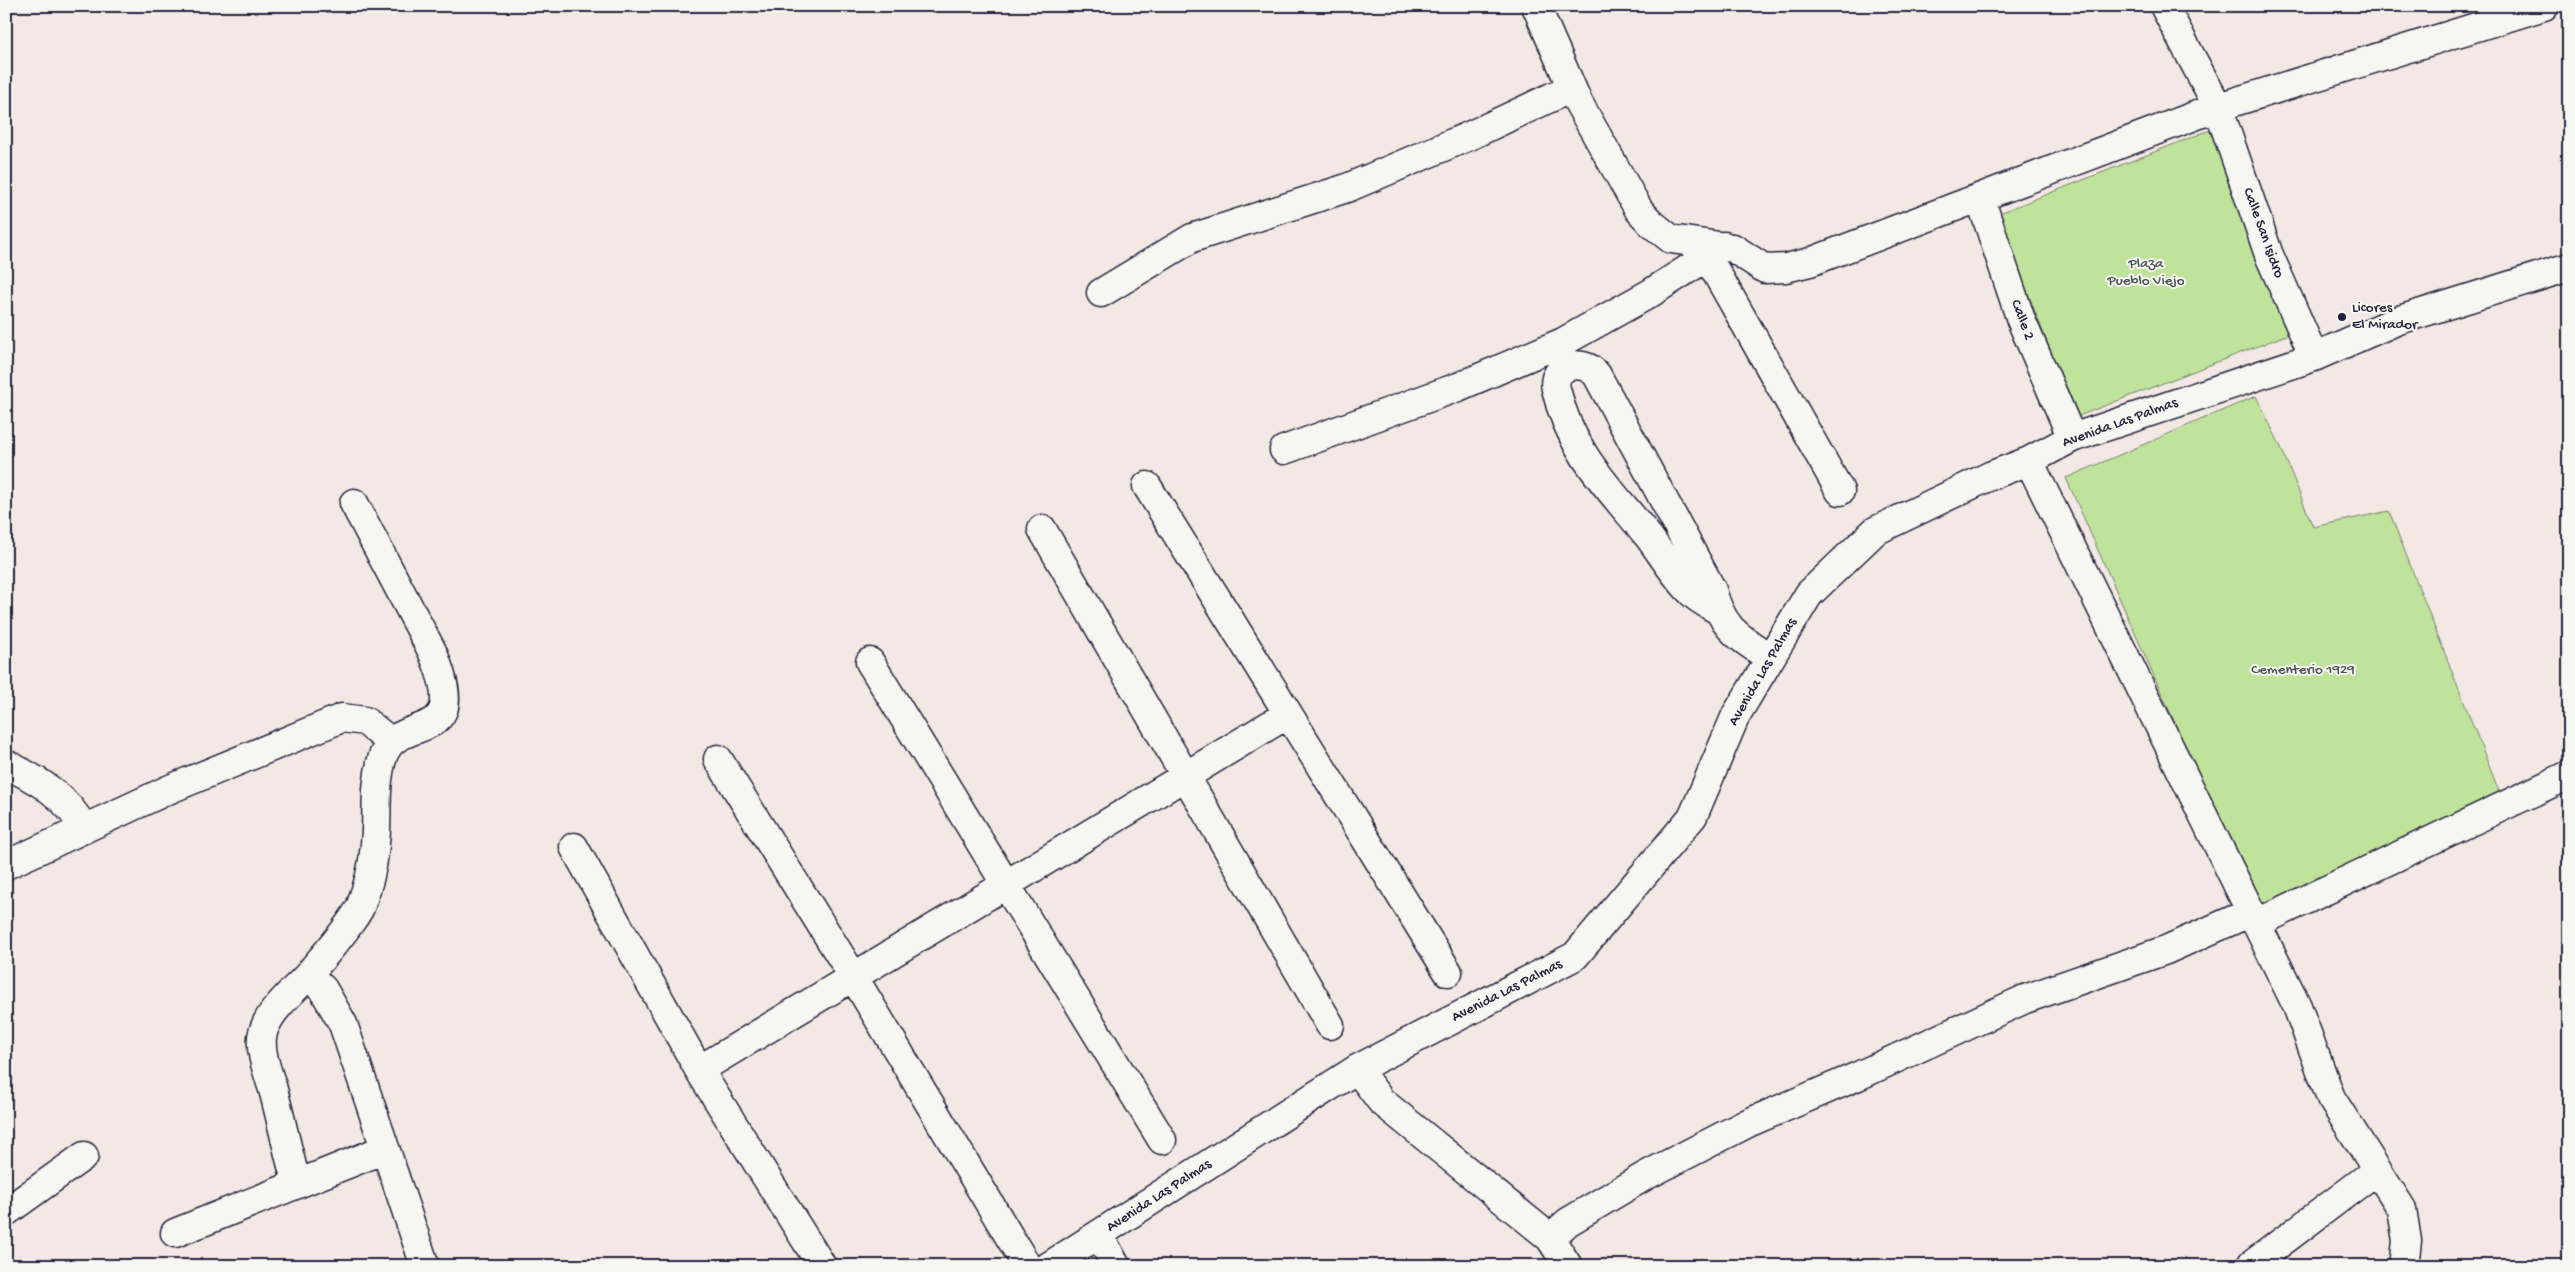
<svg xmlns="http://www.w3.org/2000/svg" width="2575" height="1272" font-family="'Gochi Hand',sans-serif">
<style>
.green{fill:#c0e39c;stroke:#71826c}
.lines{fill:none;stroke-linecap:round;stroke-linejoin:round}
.minor-casing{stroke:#22223b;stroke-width:31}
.minor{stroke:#f6f6f2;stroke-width:28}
.poi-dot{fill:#22223b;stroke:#f6f6f2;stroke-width:2}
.labels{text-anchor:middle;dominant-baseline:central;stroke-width:4;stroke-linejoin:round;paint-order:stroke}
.street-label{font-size:15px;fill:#22223b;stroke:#f6f6f2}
.park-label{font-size:15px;fill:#4a5253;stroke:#f6f6f2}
.poi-label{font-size:15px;fill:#22223b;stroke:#f6f6f2;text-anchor:start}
</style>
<rect width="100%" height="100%" fill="#f4e8e4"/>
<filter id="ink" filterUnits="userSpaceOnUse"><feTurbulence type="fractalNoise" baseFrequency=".02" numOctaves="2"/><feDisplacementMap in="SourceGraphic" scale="10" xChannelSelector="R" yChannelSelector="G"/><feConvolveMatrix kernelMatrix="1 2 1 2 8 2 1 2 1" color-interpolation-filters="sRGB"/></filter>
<g filter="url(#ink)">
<!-- green -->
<path class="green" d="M2215,128L2294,332L2076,417L1997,214Z
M2256,396L2280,445L2313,527L2389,511L2502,799L2258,910L2066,478Z"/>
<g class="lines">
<defs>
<path id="minor" d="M1536,6L1578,102L1639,210L1651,223L1671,239L1733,248L1765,269L1786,268L1810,262L2218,107L2544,6
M2164,6L2218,107L2269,255L2314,357
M1980,198L2021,320L2072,438
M1708,258L1840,491
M1101,293L1192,238L1347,188L1469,136L1571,88
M1284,450L1458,387L1563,342L1649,294L1724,246
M2029,461L2297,1006L2331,1098L2402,1209L2407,1241L2404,1266
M1147,486L1448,972
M1042,529L1330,1025
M1718,610C1709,605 1699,600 1692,593C1675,577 1662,554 1648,536C1609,488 1570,451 1556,389C1550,365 1583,357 1597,375L1712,590C1723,630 1738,636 1770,658
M870,662L1162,1140
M718,759L853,976L1027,1266
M6,764C39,781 67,796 84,829
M574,847L699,1070L822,1266
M6,865L170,789L342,718L365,721L391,742
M2257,923L2569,775
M308,975L323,989L343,1024L425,1266
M1357,1069L1381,1101L1550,1238L1568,1266
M699,1070L1288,714
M297,1184C288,1154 282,1123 274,1093C269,1075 260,1055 262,1037C266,1012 293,992 309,974C325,954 344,934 358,911C362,905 363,897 366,890C372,872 375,850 376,831C377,805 375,781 383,756C399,710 475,751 432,651L354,503
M6,1212L84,1156
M175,1233L385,1149
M1099,1235L1116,1266
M1550,1238L1568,1222L1645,1176L1748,1123L1858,1076L2025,999L2166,950L2251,912
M1049,1266L1357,1069L1575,956L1693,816L1736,715L1809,594L1875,531L1992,475L2029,461L2072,438L2314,357L2396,321L2569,267
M2250,1266L2377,1170"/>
</defs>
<!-- minor casing -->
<use href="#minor" class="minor-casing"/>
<!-- minor -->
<use href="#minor" class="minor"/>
</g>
</g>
<!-- markers -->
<circle class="poi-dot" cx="2342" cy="317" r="5"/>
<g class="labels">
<!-- street labels -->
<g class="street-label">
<text transform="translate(2263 233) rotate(70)">Calle San Isidro</text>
<text transform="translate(2022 320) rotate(69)">Calle 2</text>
<text transform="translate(2120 423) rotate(-20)">Avenida Las Palmas</text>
<text transform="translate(1763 672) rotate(-60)">Avenida Las Palmas</text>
<text transform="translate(1507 991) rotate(-27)">Avenida Las Palmas</text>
<text transform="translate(1159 1196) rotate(-33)">Avenida Las Palmas</text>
</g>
<!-- park labels -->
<g class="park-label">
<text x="2146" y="264">Plaza<tspan x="2146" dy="17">Pueblo Viejo</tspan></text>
<text x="2303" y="670">Cementerio 1929</text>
</g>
<!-- poi labels -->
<g class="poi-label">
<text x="2352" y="308">Licores<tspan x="2352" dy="17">El Mirador</tspan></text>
</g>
</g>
<!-- margin -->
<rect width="2575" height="1272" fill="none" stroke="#f6f6f2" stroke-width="25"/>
<rect x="12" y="12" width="2550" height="1247" fill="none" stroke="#22223b" stroke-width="2" filter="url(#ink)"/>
</svg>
